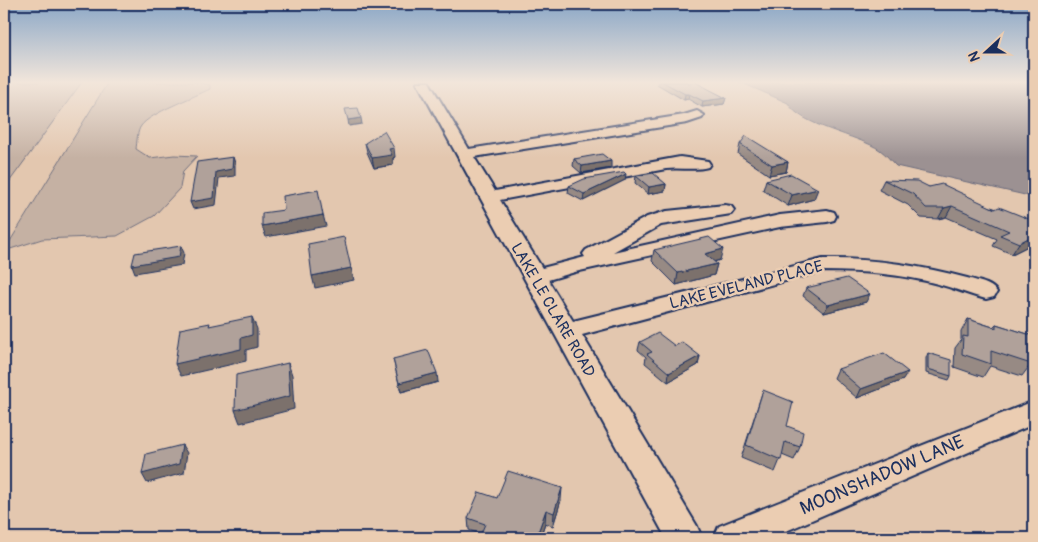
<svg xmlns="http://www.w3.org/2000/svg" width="1038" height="542" font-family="Pangolin,sans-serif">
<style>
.green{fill:#c5b1a3;stroke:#707080}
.water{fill:#9c9192;stroke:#686a7d}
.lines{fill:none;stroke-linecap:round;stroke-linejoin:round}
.minor-casing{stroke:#1b2f5e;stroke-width:4}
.minor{fill:#ebcdb2;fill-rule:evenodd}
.wall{fill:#978a84;stroke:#1b2f5e}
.shaded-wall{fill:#7b716c;stroke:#1b2f5e}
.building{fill:#b0a19a;stroke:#1b2f5e}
.labels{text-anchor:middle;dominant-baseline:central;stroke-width:5;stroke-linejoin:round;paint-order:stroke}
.street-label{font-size:16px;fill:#1b2f5e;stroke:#ebcdb2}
.near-street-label{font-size:19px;fill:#1b2f5e;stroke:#ebcdb2}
</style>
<rect width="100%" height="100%" fill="#e3c7af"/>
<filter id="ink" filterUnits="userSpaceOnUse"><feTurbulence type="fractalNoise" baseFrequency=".02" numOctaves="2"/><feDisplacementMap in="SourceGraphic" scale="10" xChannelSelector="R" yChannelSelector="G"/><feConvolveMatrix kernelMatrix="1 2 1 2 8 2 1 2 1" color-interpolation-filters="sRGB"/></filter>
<g filter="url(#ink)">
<!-- green -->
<path class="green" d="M4,82H82L4,189Z
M108,82H195L210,85V89C194,97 150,113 141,126C137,131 137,142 136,149L150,158L174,155L197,156L183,171L180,188L154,216L117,236L42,239L4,251Z"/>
<!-- water -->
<path class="water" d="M740,82H1034V197L896,166C891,161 886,154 880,150C858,135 800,126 788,103Z"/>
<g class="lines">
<defs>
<path id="minor" d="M417,82H429L469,149L684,115L697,111L704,115L702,118L687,123L474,157L495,191L680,157L708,161L710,164L708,167C694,171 680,167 666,169L500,200L542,268L585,257L583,254L586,250L647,217L667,211L725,205L731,206L734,210L731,214L725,215L661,225L613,252L780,215L827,210L834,212L836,216L834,220L827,222L780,227L575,272L548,280L573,321L823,259C872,258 919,265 967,278C977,281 991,283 997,292L994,297L986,299C970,295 954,288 938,284C901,274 862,271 823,271L582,335L697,526L702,538H666Z
M1034,401V424L770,538H714L719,526Z"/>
</defs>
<!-- minor casing -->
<use href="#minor" class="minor-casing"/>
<!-- minor -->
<use href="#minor" class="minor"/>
</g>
<!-- wall -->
<path class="wall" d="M658,82H686L726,98L724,104L702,107L688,99L684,100L657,84Z
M365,143L395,157L393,158V165L374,168L367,152Z
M740,144L788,162L786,172L769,175L738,154Z
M574,159L611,168L581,173L573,166Z
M636,176L666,184L665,191L648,194L635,183Z
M625,180L583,201L568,193L569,186Z
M766,180L814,199L788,206L763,190Z
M884,180L929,187L1034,221V243L1012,254L993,246L997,239L946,217L938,219L921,218L908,205L879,190Z
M654,250L720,260L714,262L717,264L714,275L676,285L652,261Z
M806,288L866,302L824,313L803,296Z
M968,319L993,327L996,324L1034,336V370L1028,368L1022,376L990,366L983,377L954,367L955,348L961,340V332Z
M640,342L675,346L700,356L698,365L668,382L645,363L646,357L638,350Z
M928,353L951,376L949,380L926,373V358Z
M393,359L438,382L401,392Z
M838,369L903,380L857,398L834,378Z
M763,390L787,426L800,447L794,460L782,455L775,472L741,458Z
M497,498L561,500L553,526L545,523L540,538H479L480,534L469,530L468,518Z"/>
<!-- shaded-wall -->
<path class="shaded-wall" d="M685,94H689L688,99L684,100Z
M726,98L724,104L702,107L703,101Z
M361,118L362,124L349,126L348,120Z
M394,148L395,157L393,158V165L374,168L372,158L389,149Z
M233,157L235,163V176L219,178L216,205L193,209L190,202L216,172Z
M611,161V168L581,173L582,166Z
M788,162L786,172L769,175L772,165Z
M626,174L625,180L583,201L584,194Z
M666,184L665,191L648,194L649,187Z
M818,189L814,199L788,206L792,195Z
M952,206L946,217L938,219L944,208Z
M323,215L326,226L266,237L262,226Z
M1034,235V243L1012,254L1019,243Z
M181,246L184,253L182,265L135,273L132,265Z
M723,249L720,260L702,265L705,254Z
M717,264L714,275L676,285L678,273Z
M351,268L354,280L315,288L312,276Z
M870,294L866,302L824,313L828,305Z
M252,317L257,329V347L246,350V361L181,376L175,364Z
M700,356L698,365L668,382L669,373Z
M288,363L292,375L294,409L240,423L235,410Z
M908,372L903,380L857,398L861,389Z
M437,373L438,382L401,392L399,383Z
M182,445L187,453L184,473L147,483L142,474Z
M562,488L561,500L553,526L554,513Z
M546,510L545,523L540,538H536Z"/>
<!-- building -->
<path class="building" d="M663,82H686L689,83L695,82L726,98L703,101L689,94H685Z
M358,108L361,118L348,120L345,109Z
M384,131L394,148L389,149L392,155L372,158L365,143Z
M746,136L788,162L772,165L740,144Z
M602,154L611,161L582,166L574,159Z
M233,157L232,169L216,172L214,198L190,202L197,162Z
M624,172L626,174L584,194L569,186L584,179Z
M653,173L666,184L649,187L636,176Z
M791,174L818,189L792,195L766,180Z
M884,180L917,181L929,187L942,184L995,209L999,207L1034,221V235L1019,243L1000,235L1009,231L952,206L944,208H926L913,194Z
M318,190L323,215L262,226V213L284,210L283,196Z
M344,237L351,268L312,276L308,244Z
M709,237L723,249L705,254L717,264L678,273L654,250Z
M181,246L179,257L132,265L135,253Z
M847,278L870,294L828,305L806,288Z
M252,317V335L241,338V349L175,364L180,329L210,323L209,326Z
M968,319L996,328V324L1034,336V355L1031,354V364L991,351V364L962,354L963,336L968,337Z
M658,333L675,346L682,342L700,356L669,373L647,354L652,352L640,342Z
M428,350L437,373L399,383L393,359Z
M884,353L908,372L861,389L838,369Z
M928,353L951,360V376L928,369Z
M288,363L290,396L235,410L236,375Z
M763,390L793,402L787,426L803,432L800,447L785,442L781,460L746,445Z
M182,445L179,464L142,474L146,454Z
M508,471L562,488L554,513L546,510L536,538H479L485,524L468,518L479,492L497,498Z"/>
</g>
<!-- sky -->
<linearGradient id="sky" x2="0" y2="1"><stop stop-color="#89a6c6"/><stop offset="0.52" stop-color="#f2e6db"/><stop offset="1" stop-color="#f2e6db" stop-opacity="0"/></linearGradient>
<rect width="1038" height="158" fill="url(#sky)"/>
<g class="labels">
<!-- street labels -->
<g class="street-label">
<text transform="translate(746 285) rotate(-14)">LAKE EVELAND PLACE</text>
<text transform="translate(553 310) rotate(60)">LAKE LE CLARE ROAD</text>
</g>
<!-- near-street labels -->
<g class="near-street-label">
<text transform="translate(882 475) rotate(-23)">MOONSHADOW LANE</text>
</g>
</g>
<!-- margin -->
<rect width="1038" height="542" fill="none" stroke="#ebcdb2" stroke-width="20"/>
<rect x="10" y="10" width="1018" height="522" fill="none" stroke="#1b2f5e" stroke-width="2" filter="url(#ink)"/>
<!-- north arrow -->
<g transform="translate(986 52) rotate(249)" stroke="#ebcdb2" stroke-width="4" paint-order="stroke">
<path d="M0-4L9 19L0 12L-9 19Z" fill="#1b2f5e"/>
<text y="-8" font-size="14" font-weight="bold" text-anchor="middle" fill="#1b2f5e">N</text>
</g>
</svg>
